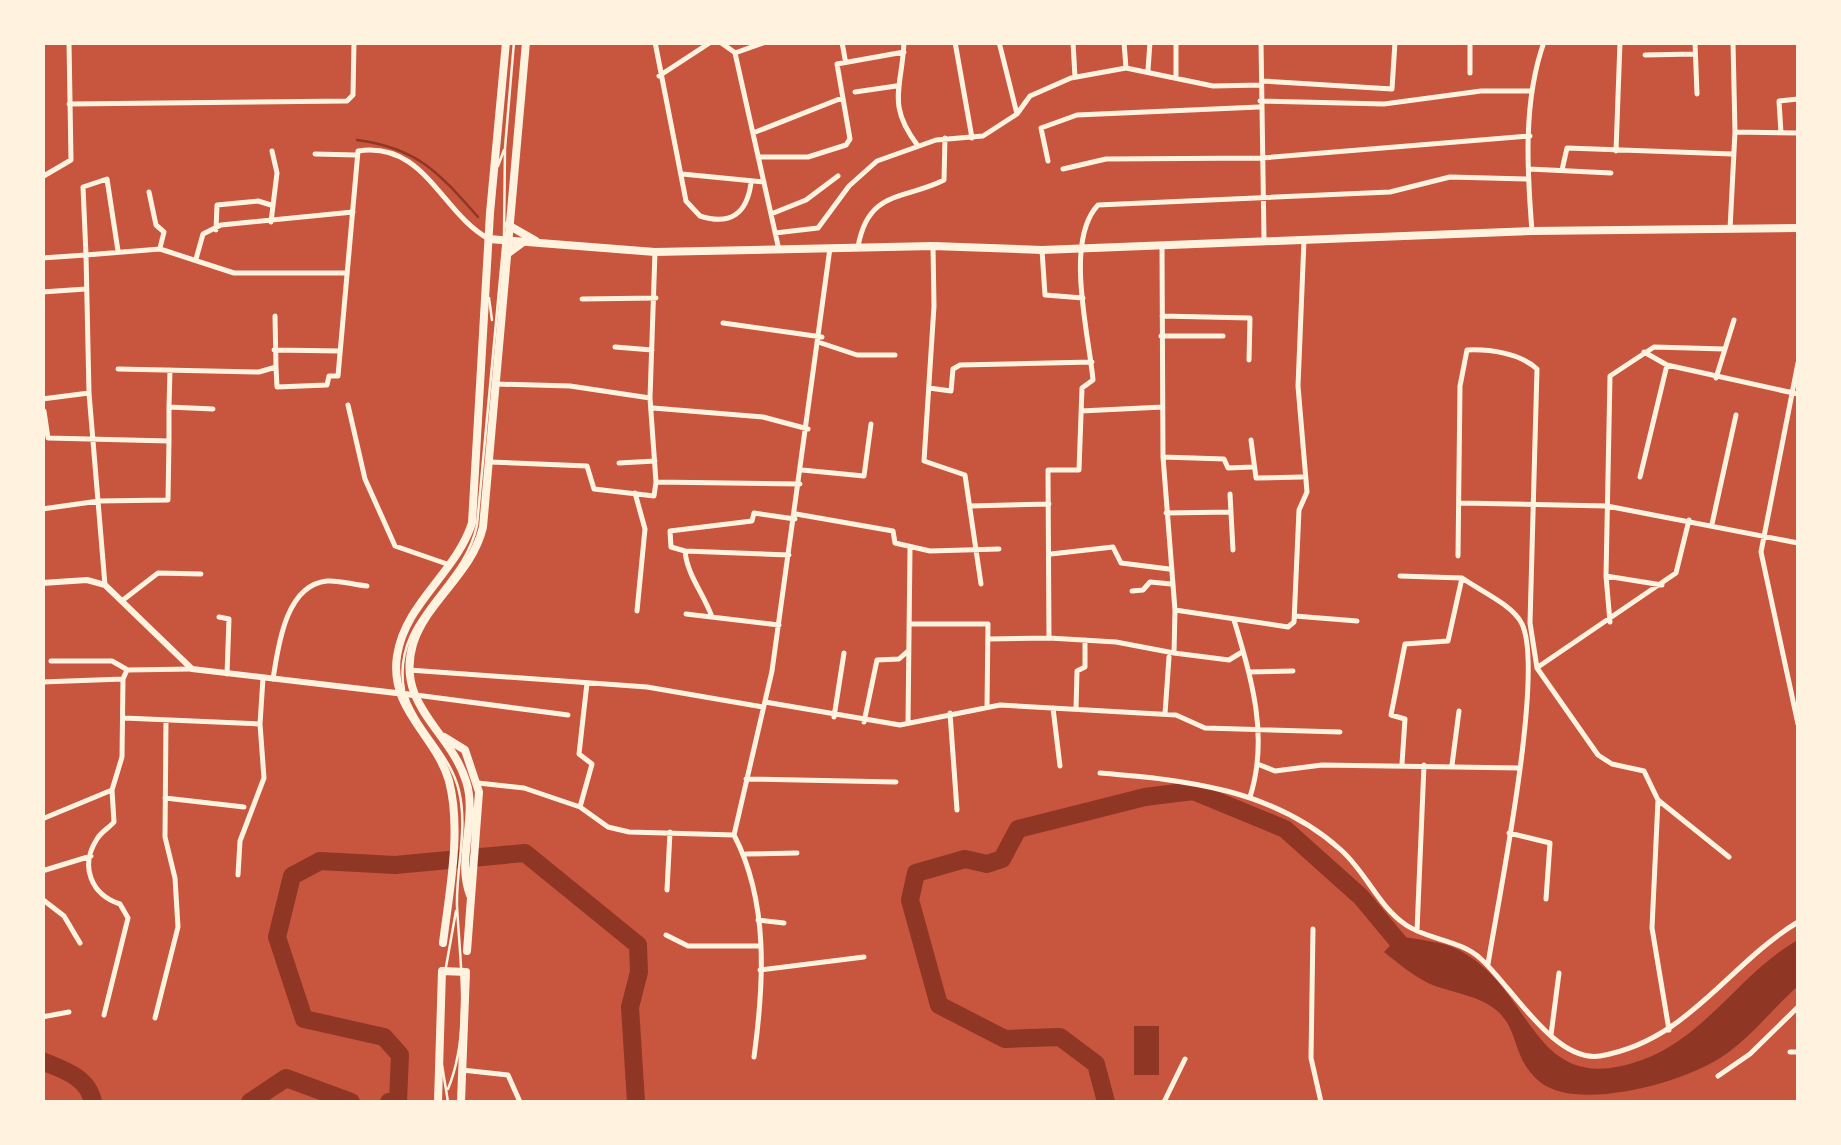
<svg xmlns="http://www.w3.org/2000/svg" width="1841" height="1145" font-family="Manrope,sans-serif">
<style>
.water{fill:#8f3625}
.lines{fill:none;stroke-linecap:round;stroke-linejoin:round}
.stream{stroke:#8f3625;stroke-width:2.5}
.river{stroke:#8f3625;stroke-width:18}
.service{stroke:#fff3e0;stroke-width:2.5}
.minor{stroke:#fff3e0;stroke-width:5}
.tertiary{stroke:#fff3e0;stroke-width:6}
.secondary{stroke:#fff3e0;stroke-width:8}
.primary{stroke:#fff3e0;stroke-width:8}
</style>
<rect width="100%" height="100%" fill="#c8553d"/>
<!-- water -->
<path class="water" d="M1399,936C1418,940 1442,941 1459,950C1537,991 1530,1100 1642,1060C1706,1037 1741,972 1798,940V986C1772,1009 1749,1040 1720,1058C1682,1083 1577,1112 1540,1082C1514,1061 1519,1036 1503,1017C1486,995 1452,994 1428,983C1412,975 1398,963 1384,952Z
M1134,1026H1159V1075H1134Z"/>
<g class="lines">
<!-- stream -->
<path class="stream" d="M357,140C418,148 439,173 478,217"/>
<!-- river -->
<path class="river" d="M42,1061C64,1070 88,1077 93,1102
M250,1102L286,1078L351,1102
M389,1102L398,1101L400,1055L384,1037L304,1019L277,937L292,876L320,861L395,865L525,853L638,945L639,972L630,1007L636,1102
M1106,1102L1096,1064L1060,1037L1005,1039L939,1005L910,900L916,873L965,859L987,864L1002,859L1018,829L1145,797L1193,791L1285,829L1361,897L1411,957"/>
<!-- service -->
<path class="service" d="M498,166L504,150
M489,298L492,320
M404,690C391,617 464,589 477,525L504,237L505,148L514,42
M407,697C419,731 451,755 459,791C468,829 456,868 457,906C460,965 471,1033 448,1089
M446,967L456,911
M442,1065L448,1102"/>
<!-- minor -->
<path class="minor" d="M655,42L686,201L700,216C731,226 747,213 751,183
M720,42L734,52
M766,42L735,53L779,250
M842,42L845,59
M904,42C902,89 886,104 918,146
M955,42L972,138
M999,42L1017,114
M1009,42H1021
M1073,42L1075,77
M1124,42L1126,68
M1261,42L1264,239
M1695,42L1697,94
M1645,55L1695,54
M1148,70L1150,42
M1470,73V42
M659,76L711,42
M1176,78V42
M1262,81L1392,89L1395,42
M855,92L896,86
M1260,101L1384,104L1481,91H1531
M69,104L347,101L353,95L354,42
M1735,132L1798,133
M753,133L842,98
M1781,133L1779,101L1798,99
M1616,151L1620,42
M315,154L356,155
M758,157H808L846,145L850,139L837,64L904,52
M1048,161L1041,128L1077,115L1259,107
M1063,169L1106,159L1262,158L1530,136
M1529,169L1611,173
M1562,170L1567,148L1732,154
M682,174L764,182
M42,177L71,160L69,42
M149,192L156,225L164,232L160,248
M771,214L806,200L838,176
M271,222L277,173L272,151
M1730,229L1735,132L1733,42
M216,230L217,205L258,201L271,205
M1532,231C1527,169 1523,101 1544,42
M775,233L818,228L849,186L877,161L936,140L983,136L1017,114L1030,96L1071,78L1126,68L1213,86L1261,85
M933,246L934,306L924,461L965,475L981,584
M1162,246L1163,457L1175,610L1174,653L1116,642L1049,638L1048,470H1079L1082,388L1093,380C1089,335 1064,241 1098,205L1390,192L1450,177L1528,179
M858,247C868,189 905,200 944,180L945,138
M1042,250L1045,295L1083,298
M655,252L650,398L656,482
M42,258L86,255L83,187L107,179L118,251
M196,259L203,234L221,225L353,212
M42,292L86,289
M582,299L656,298
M1162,316L1250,318L1249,360
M723,323L822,337
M1161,336H1223
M821,343L857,355H895
M615,347L652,350
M274,350L340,351
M1644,352L1667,365L1798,394
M1798,363L1761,552L1798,724
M276,367L277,387L327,385L329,376H338L358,151C425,141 441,213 489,239
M118,369L259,372L276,367L275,316
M1716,378L1734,320
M496,384L570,386L650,398
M929,388L951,391L953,369L960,365L1092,362
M42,399L89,393
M348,405L365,479L395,546L447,564
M169,407L170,370
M653,408L763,417L808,429
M44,411L48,438L169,441V407L213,409
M1081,411L1163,407
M1251,440L1256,478L1302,477
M1163,457L1224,459L1228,468L1252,467
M490,462L587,466L594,489L654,496L656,482L800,484
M619,463L655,461
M802,470L864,476L871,424
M1640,477L1667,365
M635,493L645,529L637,611
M1230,494L1233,550
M1461,503L1607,506L1798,543
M970,506L1049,504
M42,509L99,501L168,500L169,441
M1166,513L1231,512
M796,514L893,531L895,543L930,551L999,549
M1712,524L1736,415
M685,551L789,555
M1051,554L1113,547L1121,563L1169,569
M1458,556L1460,386L1467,350C1489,349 1520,353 1537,369L1530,623L1537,668L1598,755L1612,764L1644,771L1658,800L1729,857
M1400,576L1462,578
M1606,576L1662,585
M105,585L89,393L86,255L160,249L234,273H346
M1132,591L1143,590L1150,582L1171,584
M123,600L158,573L201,574
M1175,610L1288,627L1294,622L1299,510L1307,492L1298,386L1304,240
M686,614L779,625
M1295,616L1357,621
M219,617L229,619L227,674
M712,617C704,594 687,575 685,551L671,547L670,531L752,521L754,513L795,519
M1234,620C1252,680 1269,737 1250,797
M1610,622L1606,576L1610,376L1654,347L1724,349
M910,624H988L987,706
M988,639L1049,638
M1174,653L1229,660L1242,652
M51,661H112L126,669
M1538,667L1676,573L1689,520
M409,670L647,687L763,707
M1249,672L1293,671
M273,679C278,648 285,585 327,581C340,580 354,585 367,586
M42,682L123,679
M416,695L568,715
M765,702L900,725L1000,705L1176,715L1205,728L1340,732
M1053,708L1060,766
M1076,709L1077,671L1085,667V640
M950,713L957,810
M1165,714L1169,657
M834,717L844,653
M124,718L260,724
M864,722L877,660L899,659L908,651
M908,723L910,548
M1402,764L1405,719L1391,715L1405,644L1448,641L1462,578C1479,590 1513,605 1522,624C1545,672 1498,901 1488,964
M1260,765L1275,771L1322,765L1520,768
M1452,765L1459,711
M1100,773C1187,780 1273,789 1341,850C1366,872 1378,906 1406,925C1428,940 1461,940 1481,959C1512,987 1555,1063 1600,1056C1688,1041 1727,965 1798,922
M746,779L896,782
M478,783L524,788L580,807L608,827L629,832L734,835
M165,798L244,807
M1658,800L1652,928L1669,1030
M580,807L592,764L579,754L587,683
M42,819L112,790L122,757L123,679L127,670L192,669
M1509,833L1550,843L1546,899
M746,854L797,853
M42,871L91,856
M238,875L240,841L264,778L260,724L263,678
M667,890L670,832
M42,899L64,916L80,943
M758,920L784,923
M1313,929L1311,1058L1321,1102
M1417,931L1424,765
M666,935L688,946H759
M760,970L864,957
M104,1015L128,918L120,904C92,895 79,867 97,839C101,832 109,828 114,822L112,790
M42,1017L69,1012
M155,1018L178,927L175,878L165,837L166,720
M1551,1035L1559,973
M1790,1052H1798
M754,1057C764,984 769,902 734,835L772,671L830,248
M462,1070L508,1075L520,1102
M1718,1076L1750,1054L1798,1007
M1164,1102L1185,1059"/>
<!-- tertiary -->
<path class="tertiary" d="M42,583L87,580L105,585L192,669L413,695"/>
<!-- secondary -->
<path class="secondary" d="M489,239L655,252L933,246L1042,250L1532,231L1798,228"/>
<!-- primary -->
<path class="primary" d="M508,225L536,241
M507,254L526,240
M444,737L465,750L479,792L467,951
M470,895C456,859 478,817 466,781C450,730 395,705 413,644C427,600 472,574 483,527L526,42
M443,943C449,893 462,831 449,781C436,735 389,710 397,656C405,603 456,573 472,523L490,213L506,42
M438,1102L442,971L466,972L461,1102"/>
</g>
<!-- border -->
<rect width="1841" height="1145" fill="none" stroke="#fff3e0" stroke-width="90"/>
</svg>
